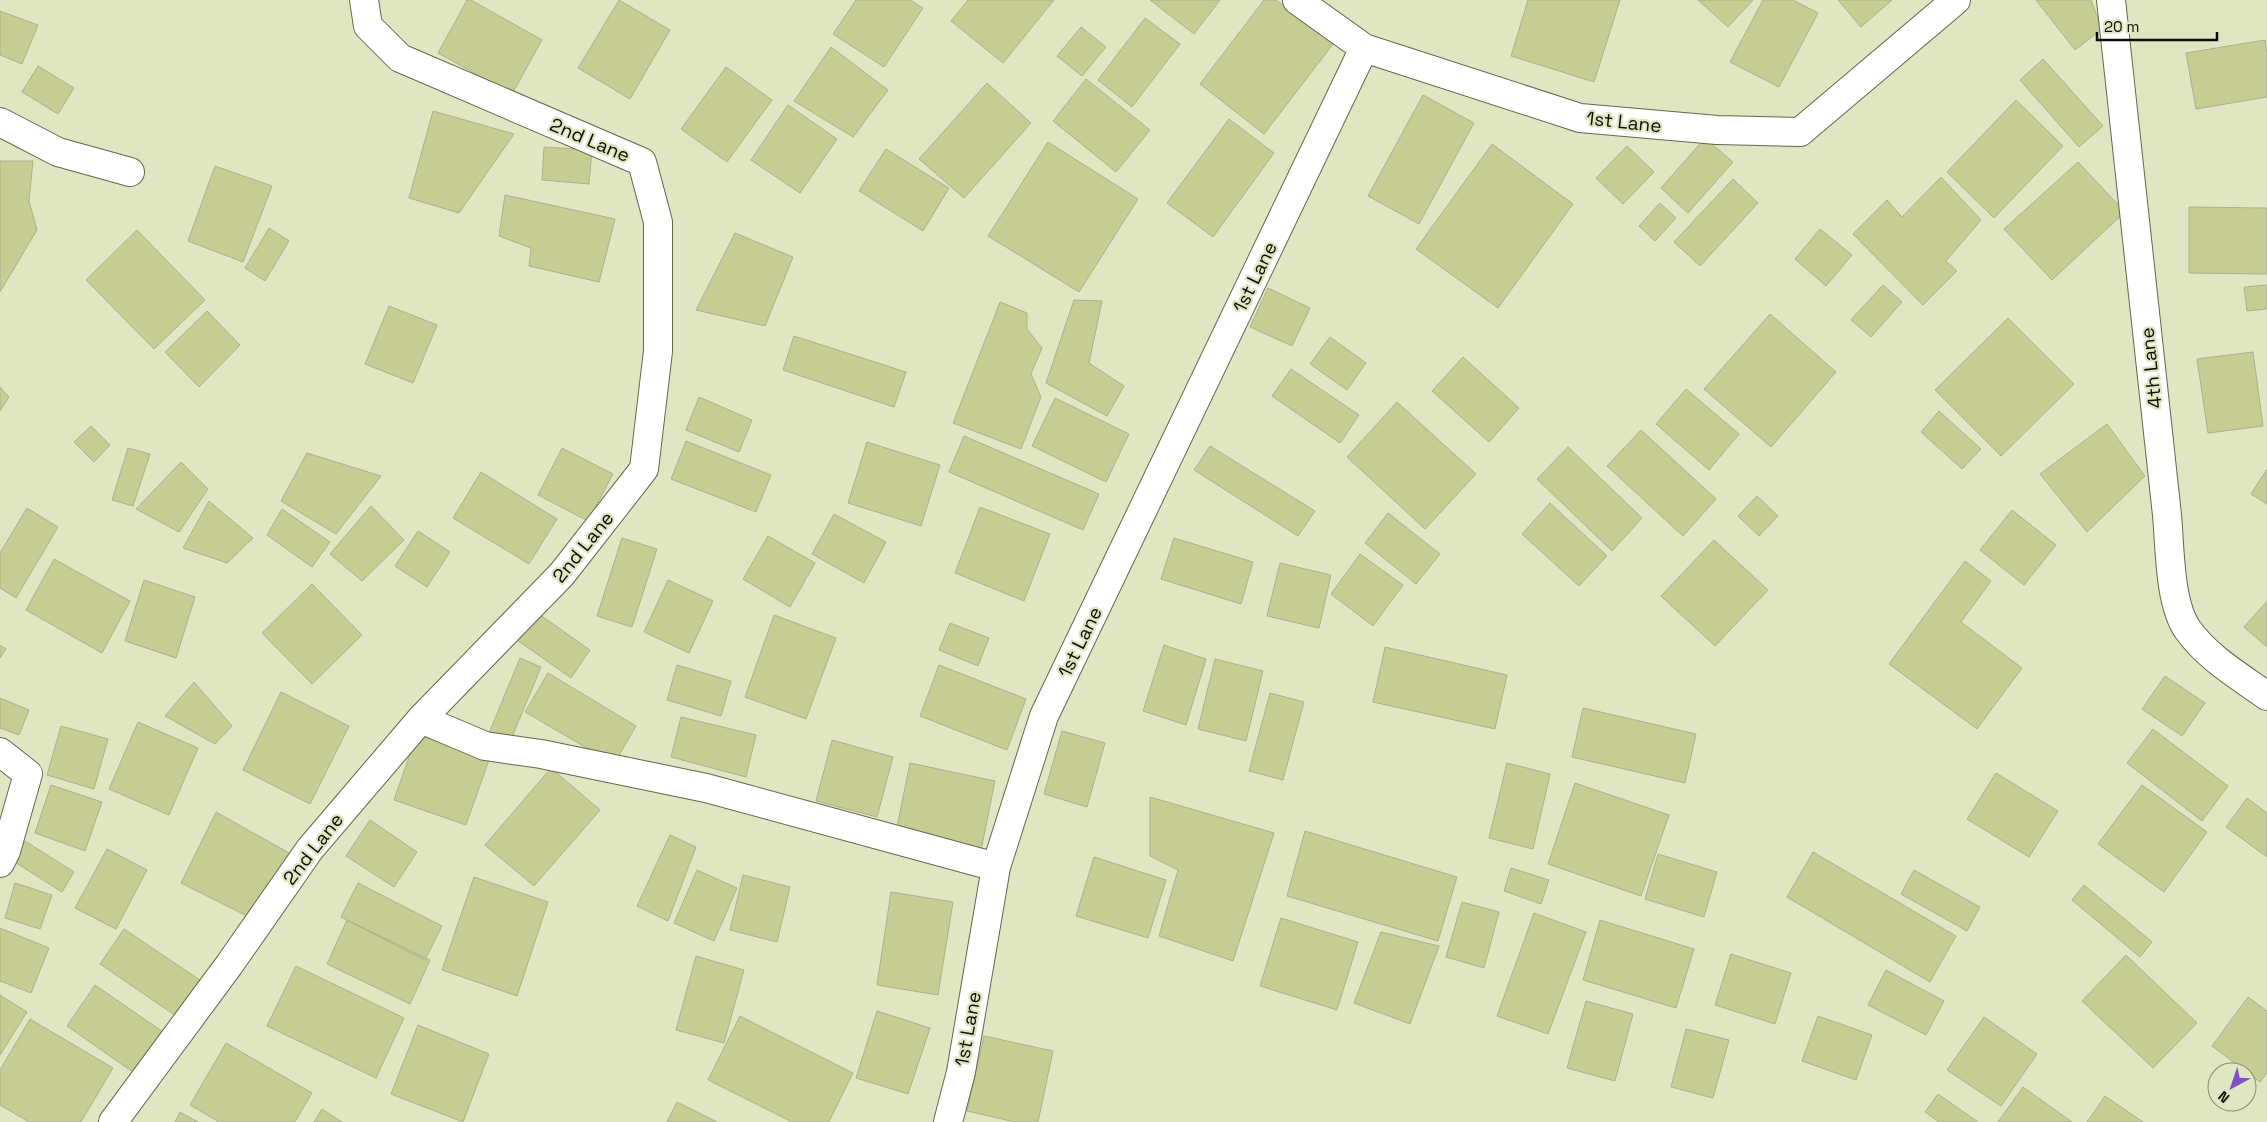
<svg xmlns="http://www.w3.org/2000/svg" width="2267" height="1122" font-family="'Space Grotesk',sans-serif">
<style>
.building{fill:#c6cd92;stroke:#adb18f}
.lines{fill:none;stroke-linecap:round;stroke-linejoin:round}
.minor-casing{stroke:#646849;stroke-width:30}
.minor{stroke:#fff;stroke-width:28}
.labels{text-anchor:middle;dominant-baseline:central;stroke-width:4.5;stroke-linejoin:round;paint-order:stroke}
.street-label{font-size:19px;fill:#0c0e03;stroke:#e0e5c2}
</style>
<rect width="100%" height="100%" fill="#e0e5c2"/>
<!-- building -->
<path class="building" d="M467,0H471L542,40L512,94L438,53Z
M619,0L670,30L630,99L578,68Z
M856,0H910L923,8L884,67L833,34Z
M968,0H1054L1003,63L951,21Z
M1150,0H1220L1194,34Z
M1264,0H1276L1333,44L1264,134L1200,84Z
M1528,0H1620L1594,82L1511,56Z
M1698,0H1753L1728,27Z
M1763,0H1793L1818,13L1779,87L1730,62Z
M1838,0H1892L1861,27Z
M2036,0H2091L2102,29L2075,50Z
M0,11L38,25L22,64L0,55Z
M1145,18L1180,44L1132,107L1098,80Z
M1081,27L1106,47L1082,76L1057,56Z
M2265,40L2267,54V97L2196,109L2186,53Z
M831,47L888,90L853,137L794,101Z
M2043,59L2103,126L2079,147L2020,80Z
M38,66L74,88L58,114L22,92Z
M726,67L772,100L727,162L681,129Z
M1086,79L1150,130L1116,172L1053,121Z
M987,83L1031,123L964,198L919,159Z
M1423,95L1474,123L1419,224L1368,196Z
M2016,100L2063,146L1994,218L1947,172Z
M788,105L837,139L800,193L751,160Z
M433,111L514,134L459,213L409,198Z
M1229,119L1274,153L1213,237L1167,203Z
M1705,138L1733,162L1688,213L1661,188Z
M1048,142L1138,199L1079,292L988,236Z
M1492,144L1573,204L1498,308L1416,249Z
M1627,146L1654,172L1623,204L1596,178Z
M544,147L592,150L589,184L542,180Z
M886,149L949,188L923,231L859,191Z
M0,161H33L29,201L37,230L0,292Z
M2078,162L2125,212L2052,280L2004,229Z
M215,166L272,186L243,262L188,241Z
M1941,177L1981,220L1946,261L1957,271L1923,305L1853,234L1887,200L1902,217Z
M1733,179L1758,203L1700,266L1674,242Z
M505,195L615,219L599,282L529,266L531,248L499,236Z
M1660,203L1676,218L1655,241L1639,226Z
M2189,207L2267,208V274L2189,273Z
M269,228L289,241L265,281L245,268Z
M1820,229L1852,255L1826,286L1795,259Z
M137,230L205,300L154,349L86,280Z
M735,233L793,257L765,326L696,310Z
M1883,285L1902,302L1871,337L1851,320Z
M2267,285V309L2247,311L2244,287Z
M1268,288L1310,308L1292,346L1250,327Z
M1074,300L1102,301L1089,363L1124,386L1107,416L1046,383Z
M1000,302L1027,313V329L1042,348L1031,374L1041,397L1021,449L953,423Z
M389,306L437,325L413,383L365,364Z
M207,311L240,345L199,387L165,352Z
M1770,314L1836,372L1771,447L1704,389Z
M2008,318L2074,384L2001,456L1935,390Z
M794,336L906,372L894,407L783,370Z
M1330,337L1366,363L1347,390L1310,364Z
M2253,352L2263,426L2208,433L2197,359Z
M1463,357L1519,408L1489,442L1432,391Z
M1291,369L1359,415L1340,443L1272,396Z
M0,387L9,397L0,411Z
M1686,389L1739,434L1709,470L1656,424Z
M699,397L752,420L739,452L686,430Z
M1055,398L1129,434L1106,482L1032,446Z
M1397,402L1476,474L1425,529L1347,457Z
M1939,411L1981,449L1962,469L1921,432Z
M2107,424L2145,476L2087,532L2040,474Z
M91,426L110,445L94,462L74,442Z
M1641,430L1716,499L1683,536L1607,466Z
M964,436L1099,494L1083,530L949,472Z
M686,441L771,475L756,512L671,479Z
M867,442L940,465L921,526L848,503Z
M1210,446L1315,511L1298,536L1194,470Z
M1568,447L1642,518L1612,551L1537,479Z
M128,448L150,454L133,506L112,500Z
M562,448L613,474L588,521L538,495Z
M307,453L381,476L336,534L281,501Z
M181,462L208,489L179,532L136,509Z
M2267,469V504L2251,494Z
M481,472L557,519L529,564L453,518Z
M1757,496L1778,516L1759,536L1738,516Z
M209,501L253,538L227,563L183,548Z
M1550,503L1607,556L1579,586L1522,534Z
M371,506L404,540L362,581L330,554Z
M980,507L1050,534L1024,601L955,573Z
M27,508L58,527L16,598L0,588V553Z
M282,509L330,542L312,567L267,535Z
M2012,510L2056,545L2024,585L1980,550Z
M1388,513L1440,554L1416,584L1365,543Z
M834,514L886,542L864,583L812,554Z
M418,531L450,552L427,587L395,566Z
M768,536L815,563L790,607L743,579Z
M622,538L657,549L632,627L597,616Z
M1174,538L1253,562L1241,604L1161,579Z
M1714,540L1768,590L1715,646L1661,596Z
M1360,554L1403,585L1373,626L1331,594Z
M54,559L130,601L102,653L26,610Z
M1965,561L1991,581L1961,622L2022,668L1977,729L1889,664Z
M1280,563L1331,575L1319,628L1267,616Z
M144,580L195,597L176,658L125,641Z
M668,580L713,601L689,653L644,632Z
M312,584L362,635L312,684L262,633Z
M2267,601V647L2244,627Z
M536,612L590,650L571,678L517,640Z
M774,615L836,638L806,719L745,697Z
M950,623L989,638L978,666L939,650Z
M0,645L6,649L0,658Z
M1164,645L1206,659L1186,725L1143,711Z
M1385,647L1507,675L1495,729L1373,702Z
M520,658L541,667L510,742L489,733Z
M1215,659L1263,671L1246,741L1198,729Z
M677,665L731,681L721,716L667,700Z
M939,665L1026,699L1007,750L920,716Z
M548,673L636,726L614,764L525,712Z
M2165,676L2205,703L2182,736L2142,709Z
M194,682L232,726L215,744L165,716Z
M281,692L349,726L310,804L243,770Z
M1270,693L1304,702L1283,780L1249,771Z
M0,698L29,710L19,735L0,728Z
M1583,708L1696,734L1685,783L1572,757Z
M681,717L756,735L746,777L671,757Z
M138,722L198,748L169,815L109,789Z
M61,726L108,739L94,789L47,775Z
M2153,729L2228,786L2202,821L2127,763Z
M1062,731L1105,743L1087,807L1044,794Z
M417,734L489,760L466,825L394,800Z
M832,740L893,757L877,817L816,801Z
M910,763L995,781L981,850L896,832Z
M1507,763L1550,774L1533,849L1489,838Z
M551,768L600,810L534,886L485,845Z
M1996,773L2058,811L2029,857L1967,819Z
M1575,783L1669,815L1641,896L1548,864Z
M51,785L102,802L85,851L35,833Z
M2142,785L2207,832L2164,892L2098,844Z
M1150,797L1274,833L1233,961L1159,936L1178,870L1150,856Z
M2247,798L2267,813V857L2226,827Z
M216,812L298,858L247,916L181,883Z
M370,820L417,852L394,887L346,856Z
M1305,831L1457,877L1438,941L1287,896Z
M670,835L696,847L668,921L637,906Z
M25,841L74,872L62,892L13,861Z
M107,849L147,870L116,929L75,908Z
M1813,852L1956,936L1930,982L1787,897Z
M1658,854L1717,872L1704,917L1645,899Z
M1094,857L1166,880L1148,938L1076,916Z
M1511,868L1549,880L1541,904L1504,891Z
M697,870L737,888L714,941L674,923Z
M1914,870L1980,907L1967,931L1901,894Z
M743,875L790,887L777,942L730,930Z
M474,877L548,902L517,996L442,970Z
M15,883L52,895L40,929L5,918Z
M358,883L442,926L425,960L341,917Z
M2084,885L2152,942L2140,957L2072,900Z
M891,892L953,902L938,995L877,985Z
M1462,902L1499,912L1484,968L1446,957Z
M1534,913L1586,932L1548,1034L1497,1016Z
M1281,918L1358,942L1337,1010L1260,986Z
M347,920L430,960L410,1004L327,964Z
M1600,920L1694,949L1676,1008L1583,980Z
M0,928L49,948L31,993L0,981Z
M124,929L200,980L176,1016L100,964Z
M1381,932L1439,946L1410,1024L1354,1003Z
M1731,954L1791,973L1775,1024L1715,1005Z
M2126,955L2197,1023L2153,1068L2082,1001Z
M696,956L744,970L724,1043L676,1030Z
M296,966L404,1018L376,1078L267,1026Z
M1886,970L1944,1001L1926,1035L1868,1005Z
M95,985L169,1036L140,1077L67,1026Z
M0,995L27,1012L0,1055Z
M2248,997L2267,1011V1073L2260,1082L2212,1046Z
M1586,1001L1633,1014L1615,1081L1567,1068Z
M877,1011L930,1028L908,1094L856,1078Z
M740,1016L853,1073L829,1122H792L708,1080Z
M1818,1016L1872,1035L1856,1080L1802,1061Z
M1984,1017L2037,1054L2001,1106L1947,1070Z
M30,1019L113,1068L81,1122H29L0,1105V1070Z
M418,1025L489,1054L463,1122L391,1094Z
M1686,1029L1729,1040L1713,1098L1671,1087Z
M984,1036L1053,1051L1038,1122H1015L967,1111Z
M226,1043L312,1093L295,1122H219L190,1105Z
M2023,1087L2072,1122H1998Z
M1938,1094L1978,1122H1939L1925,1112Z
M2105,1096L2143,1122H2087Z
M677,1102L717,1122H667Z
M322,1109L342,1122H314Z
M180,1112L198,1122H175Z"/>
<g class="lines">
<defs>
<path id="minor" d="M1297,0L1364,48
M2111,0L2167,515C2170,546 2169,604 2188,630C2208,658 2239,676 2267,696
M0,122L58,152L130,172
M421,719L485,746L541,754L706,788L996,867
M0,752L28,774L6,851L0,863
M113,1122L229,965L310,849L421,719L562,574L644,469L658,351V222L642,162L400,58L368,26L364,0
M948,1122L961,1072L996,867L1044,716L1364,48L1580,118L1717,130L1800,132L1956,0"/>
</defs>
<!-- minor casing -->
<use href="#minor" class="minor-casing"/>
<!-- minor -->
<use href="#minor" class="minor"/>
</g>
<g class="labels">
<!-- street labels -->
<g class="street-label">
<text transform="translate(1624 122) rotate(6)">1st Lane</text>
<text transform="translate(590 140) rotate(23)">2nd Lane</text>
<text transform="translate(1255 277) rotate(-64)">1st Lane</text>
<text transform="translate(2151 368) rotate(-96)">4th Lane</text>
<text transform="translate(583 547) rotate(-51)">2nd Lane</text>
<text transform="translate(1080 642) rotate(-64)">1st Lane</text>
<text transform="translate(313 849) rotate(-52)">2nd Lane</text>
<text transform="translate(968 1029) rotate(-80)">1st Lane</text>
</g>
</g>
<!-- north arrow -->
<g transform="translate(2232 1087) rotate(220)"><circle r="24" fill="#e0e5c2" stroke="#8b8f76"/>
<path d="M0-4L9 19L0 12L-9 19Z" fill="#8150c8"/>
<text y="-8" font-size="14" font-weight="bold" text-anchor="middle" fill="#0c0e03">N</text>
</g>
<!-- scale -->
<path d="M2097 32v8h120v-8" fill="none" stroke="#0c0e03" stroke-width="2.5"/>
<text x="2104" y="32" font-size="15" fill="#0c0e03" stroke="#e0e5c2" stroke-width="4" paint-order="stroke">20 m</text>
</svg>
